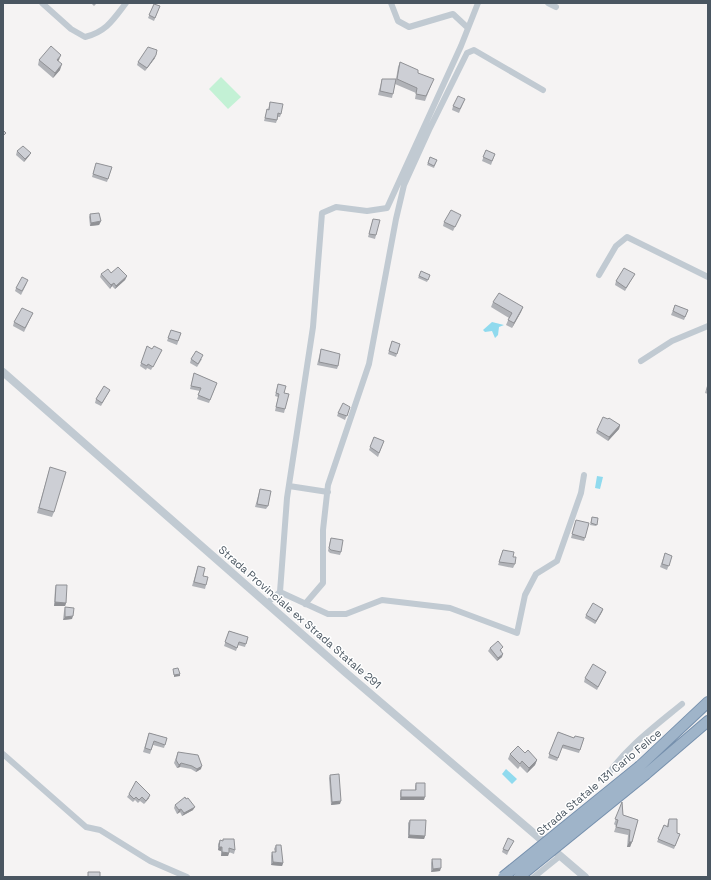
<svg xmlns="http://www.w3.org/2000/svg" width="711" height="880" font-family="'Space Grotesk',sans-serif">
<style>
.green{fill:#c3f1d5}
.water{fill:#90daee}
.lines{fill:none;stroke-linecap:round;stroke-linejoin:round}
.trunk-casing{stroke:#7690ad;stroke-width:12}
.minor{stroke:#c1cad2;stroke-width:6}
.tertiary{stroke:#c1cad2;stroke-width:8}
.trunk{stroke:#9fb4c9;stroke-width:10}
.trunk-bridge-casing{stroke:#7690ad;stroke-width:12;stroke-linecap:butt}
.trunk-bridge{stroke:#9fb4c9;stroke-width:10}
.wall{fill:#b0b2b7}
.shaded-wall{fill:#909195}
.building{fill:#cdcfd5;stroke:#909195}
.labels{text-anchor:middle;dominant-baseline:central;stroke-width:3;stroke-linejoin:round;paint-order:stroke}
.street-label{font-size:11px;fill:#4a5661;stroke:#fff}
</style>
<rect width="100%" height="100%" fill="#f5f3f3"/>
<!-- green -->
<path class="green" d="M221,77L241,97L228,109L209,89Z"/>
<!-- water -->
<path class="water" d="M492,322L504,325L499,327L498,335L495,338L492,331L485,332L483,330Z
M597,476L603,477L600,489L595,488Z
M506,769L517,779L512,784L502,774Z"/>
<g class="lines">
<defs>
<path id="trunk" d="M640,766L708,702
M646,774L708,721"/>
</defs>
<!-- trunk casing -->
<use href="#trunk" class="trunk-casing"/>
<!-- minor -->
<path class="minor" d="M42,3L71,29L85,37C106,32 113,20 126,3
M391,3L398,21L409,27L453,14L468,28
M548,3L556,7
M599,275L616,246L627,237L708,277
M641,361L672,341L708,326
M289,486L328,492
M280,592L287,498L313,327L322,213L336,207L367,211L387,208L461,46L478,3
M267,603L280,592L328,614H346L382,600L450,608L517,633L525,595L536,574L557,561L581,493L584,475
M305,604L323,583V530L328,485L369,364L396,219L404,185L429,130L467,53L474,50L543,90
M3,754L86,827L100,830L150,861L187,877
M604,780C624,749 654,727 682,704
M534,877L560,856"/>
<!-- tertiary -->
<path class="tertiary" d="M3,372L345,672L585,877"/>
<!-- trunk -->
<use href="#trunk" class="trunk"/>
<defs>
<path id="trunk-bridge" d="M503,877L640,766
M519,877L646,774"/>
</defs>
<!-- trunk-bridge casing -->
<use href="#trunk-bridge" class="trunk-bridge-casing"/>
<!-- trunk-bridge -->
<use href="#trunk-bridge" class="trunk-bridge"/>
</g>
<!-- wall -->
<path class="wall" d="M91,3H97L94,6Z
M154,4L160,6L154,21L148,18Z
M155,58L145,71L137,65L138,62Z
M39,60H59L58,61L60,70L53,78L38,65Z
M400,62L418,73L432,83L425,101L415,99L416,93L395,84L392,98L378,95L382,79H396L398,67Z
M465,99L459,113L452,110L453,106Z
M270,102L281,114L280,117H278L276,123L264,121L267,109L268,110Z
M486,150L495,154L491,165L482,161Z
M17,151L31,153L29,156L24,162L16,155Z
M430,157L437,160L434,168L427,165Z
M95,166L112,167L107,182L92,177Z
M90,214L101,221L99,225L90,226L89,217Z
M459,218L453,231L443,226L444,222Z
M373,219L376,235L375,239L368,237Z
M421,271L430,275L427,282L418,278Z
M111,273L127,276L125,280L115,289L112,286L110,289L100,277L101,274Z
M635,274L633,277L625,291L615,285L616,281Z
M27,283L21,295L15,291L16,288Z
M493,302L523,307L521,312L512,328L506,325L509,318L491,307Z
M675,305L688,310L684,320L671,315Z
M33,313L24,332L13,326L14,322Z
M171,330L181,333L177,345L167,341Z
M392,341L400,344L396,357L388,354Z
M147,346L152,349L162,350L151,370L147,368L146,370L140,366Z
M321,349L338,366L337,369L317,365Z
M191,359H202L197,367L190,363Z
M194,373L217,383L209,403L197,399L200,391L190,389Z
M708,383V394L705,393L707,386Z
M278,384L284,393L285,409L284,413L275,411L278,397L275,396Z
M110,390L101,406L95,403L96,399Z
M350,407L345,420L337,416L338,413Z
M608,419L620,425L619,429L608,441L596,433L597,430Z
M374,437L384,441L378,457L369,450Z
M50,467L54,512L52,517L37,513Z
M260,489L268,506L266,509L255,507Z
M592,517L598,518L596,526L590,525Z
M575,523L585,538L584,541L571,538Z
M331,538L341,552L340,555L330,553L328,551L330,541Z
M503,550L513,557L515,564L513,568L498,565Z
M665,553L672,556L667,570L660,567Z
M198,566L203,576L206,585L205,589L192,586Z
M56,585L66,603L65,606H54L55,588Z
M65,607L72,619L63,620L64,611Z
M603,609L602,612L595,624L585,618L586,615Z
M229,631L248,637L245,647L238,645L236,651L224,646Z
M490,648L502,650L501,651L502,657L497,661L488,651Z
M606,672L597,690L584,682L585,678Z
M558,732L574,738H584L579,753L562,748L557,761L548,758Z
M149,733L167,738L164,748L153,745L150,754L143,752Z
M178,752L201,769L196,772L191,769L180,767L177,768L174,763Z
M525,753L537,760L535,765L527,773L520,766L518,769L508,759L510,754Z
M330,775L340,804L331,805L329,778Z
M416,783L424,800H400V793L401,790H415V786Z
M129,794L149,798L144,804L140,801L138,803L135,800L133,802L127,797Z
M186,799L193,810L182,816L180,812L177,814L174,808L175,805Z
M622,802L623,815L638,820L632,842L630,847H627L628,835L614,832L616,826L614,824Z
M669,819L677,833L680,834L674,849L657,842L664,825L667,826L668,822Z
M410,820L425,836L424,839L408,838V823Z
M223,839L235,850L234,854L229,852L228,856H221V851L218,850V844L220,840L223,841Z
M512,844L507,855L502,852L503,849Z
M276,845L283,863L282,866L271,865V856L272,852H275L274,849Z
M432,859L440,871L431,872V863Z"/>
<!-- shaded-wall -->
<path class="shaded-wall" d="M61,55L59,60L55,65L57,60Z
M156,55L155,58L145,71L147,68Z
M62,64L60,70L53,78L55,73Z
M31,153L29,156L24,162L25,159Z
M101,221L99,225L90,226L91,223Z
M127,276L125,280L115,289L116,286Z
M114,283L110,289L111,285Z
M523,307L521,312L512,328L514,323Z
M620,425L619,429L608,441L609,437Z
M55,602L66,603L65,606H54Z
M603,609L602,612L595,624L596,621Z
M73,616L72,619L63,620L65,617Z
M503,654L502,657L497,661L498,658Z
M180,674V676L174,677V675Z
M537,760L535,765L527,773L529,768Z
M181,763L180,767L177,768L179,765Z
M202,766L201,769L196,772L197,769Z
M150,795L149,798L144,804Z
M401,797H425L424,800H400Z
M341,801L340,804L331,805L332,802Z
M195,807L193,810L182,816L184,813Z
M181,809L180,812L177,814L179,810Z
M409,835L425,836L424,839L408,838Z
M629,842H632L630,847H627Z
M219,847H222L221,851L218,850Z
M222,852L229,853L228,856H221Z
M273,862L283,863L282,866L271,865Z
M441,868L440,871L431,872L433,869Z"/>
<!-- building -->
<path class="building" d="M154,4L160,6L155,18L149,15Z
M51,46L61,55L57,60L62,64L55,73L39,60Z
M148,47L157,50L156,55L147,68L138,62Z
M400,62L418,70V73L434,79L426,96L416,94L417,88L397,79Z
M382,79H396L393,94L380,91Z
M458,96L465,99L460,109L453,106Z
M270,102L283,104L281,114L278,113L277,120L265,118L267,109L269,110Z
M3,130L6,133L3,136Z
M23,146L31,153L25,159L17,151Z
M486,150L495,154L492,161L483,157Z
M430,157L437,160L434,166L428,163Z
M96,163L112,167L108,179L93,174Z
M451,210L461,215L455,227L444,222Z
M99,213L101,221L91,223L90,214Z
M373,219L380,220L376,235L369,234Z
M118,267L127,276L116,286L114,283L111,285L101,274L108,269L111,273Z
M624,268L635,274L626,288L616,281Z
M421,271L430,275L428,280L419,276Z
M22,277L28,280L22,291L16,288Z
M499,293L523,307L514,323L508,320L512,313L493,302Z
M675,305L688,310L685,317L673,311Z
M22,308L33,313L25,328L14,322Z
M171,330L181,333L178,341L168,338Z
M392,341L400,344L397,354L389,351Z
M147,346L152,349L154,346L162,350L153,367L148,364L147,366L141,363Z
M321,349L340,354L338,366L319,362Z
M196,351L203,355L198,364L191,359Z
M194,373L217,383L210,400L198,395L201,388L191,386Z
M708,383V390H707Z
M278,384L286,386L284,393L289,394L285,409L276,407L279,394L276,393Z
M104,386L110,390L102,403L96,399Z
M343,403L350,407L347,416L338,413Z
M603,417L608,419L609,418L620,425L609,437L597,430Z
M374,437L384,441L379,453L370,447Z
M50,467L66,472L54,512L39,508Z
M260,489L271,491L268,506L257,504Z
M592,517L598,518L597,525L591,523Z
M576,520L589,523L585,538L572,534Z
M331,538L343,540L341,552L331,550L329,548Z
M503,550L514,552L513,557H516L515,564L499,562Z
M665,553L672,556L669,566L662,564Z
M198,566L205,568L203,576L208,577L206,585L194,582Z
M56,585H67L66,603L55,602Z
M593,603L603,609L596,621L586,615Z
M65,607L74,608L73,616L65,617Z
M229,631L248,637L246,644L239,642L237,648L225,642Z
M498,641L503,647L500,650L503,654L498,658L490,648Z
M593,664L606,672L598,687L585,678Z
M178,668L180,674L174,675L173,669Z
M558,732L574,738L575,736L584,738L580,750L563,745L558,758L549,754Z
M149,733L167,738L165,745L154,741L151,750L145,748Z
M518,746L525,753L528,750L537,760L529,768L522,761L520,764L510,754Z
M178,752L198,755L202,766L197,769L192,766L181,763L179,765L176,760Z
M339,774L341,801L332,802L330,775Z
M136,781L150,795L146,801L142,797L139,800L136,797L134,799L129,794Z
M416,783H425V797H401V790H416Z
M185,797L186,799L188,798L195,807L184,813L181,809L179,810L175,805Z
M622,802L623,815L638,820L632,842H629L630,830L616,827L618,820L615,819Z
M669,819H677V833L680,834L675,846L658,839L664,825L668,827Z
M410,820H426L425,836L409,835Z
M508,838L514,841L508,851L503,849Z
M223,839H234L235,850L229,848V853L222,852V847H219L220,840L223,841Z
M276,845H281L283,863L273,862L272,852H276Z
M432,859H441V868L433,869Z
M88,872H100V877H88Z"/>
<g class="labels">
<!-- street labels -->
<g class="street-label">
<text transform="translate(300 617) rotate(41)">Strada Provinciale ex Strada Statale 291</text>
<text transform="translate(599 782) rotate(-40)">Strada Statale 131 Carlo Felice</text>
</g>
</g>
<!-- border -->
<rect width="711" height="880" fill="none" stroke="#4a5661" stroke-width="8"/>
</svg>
